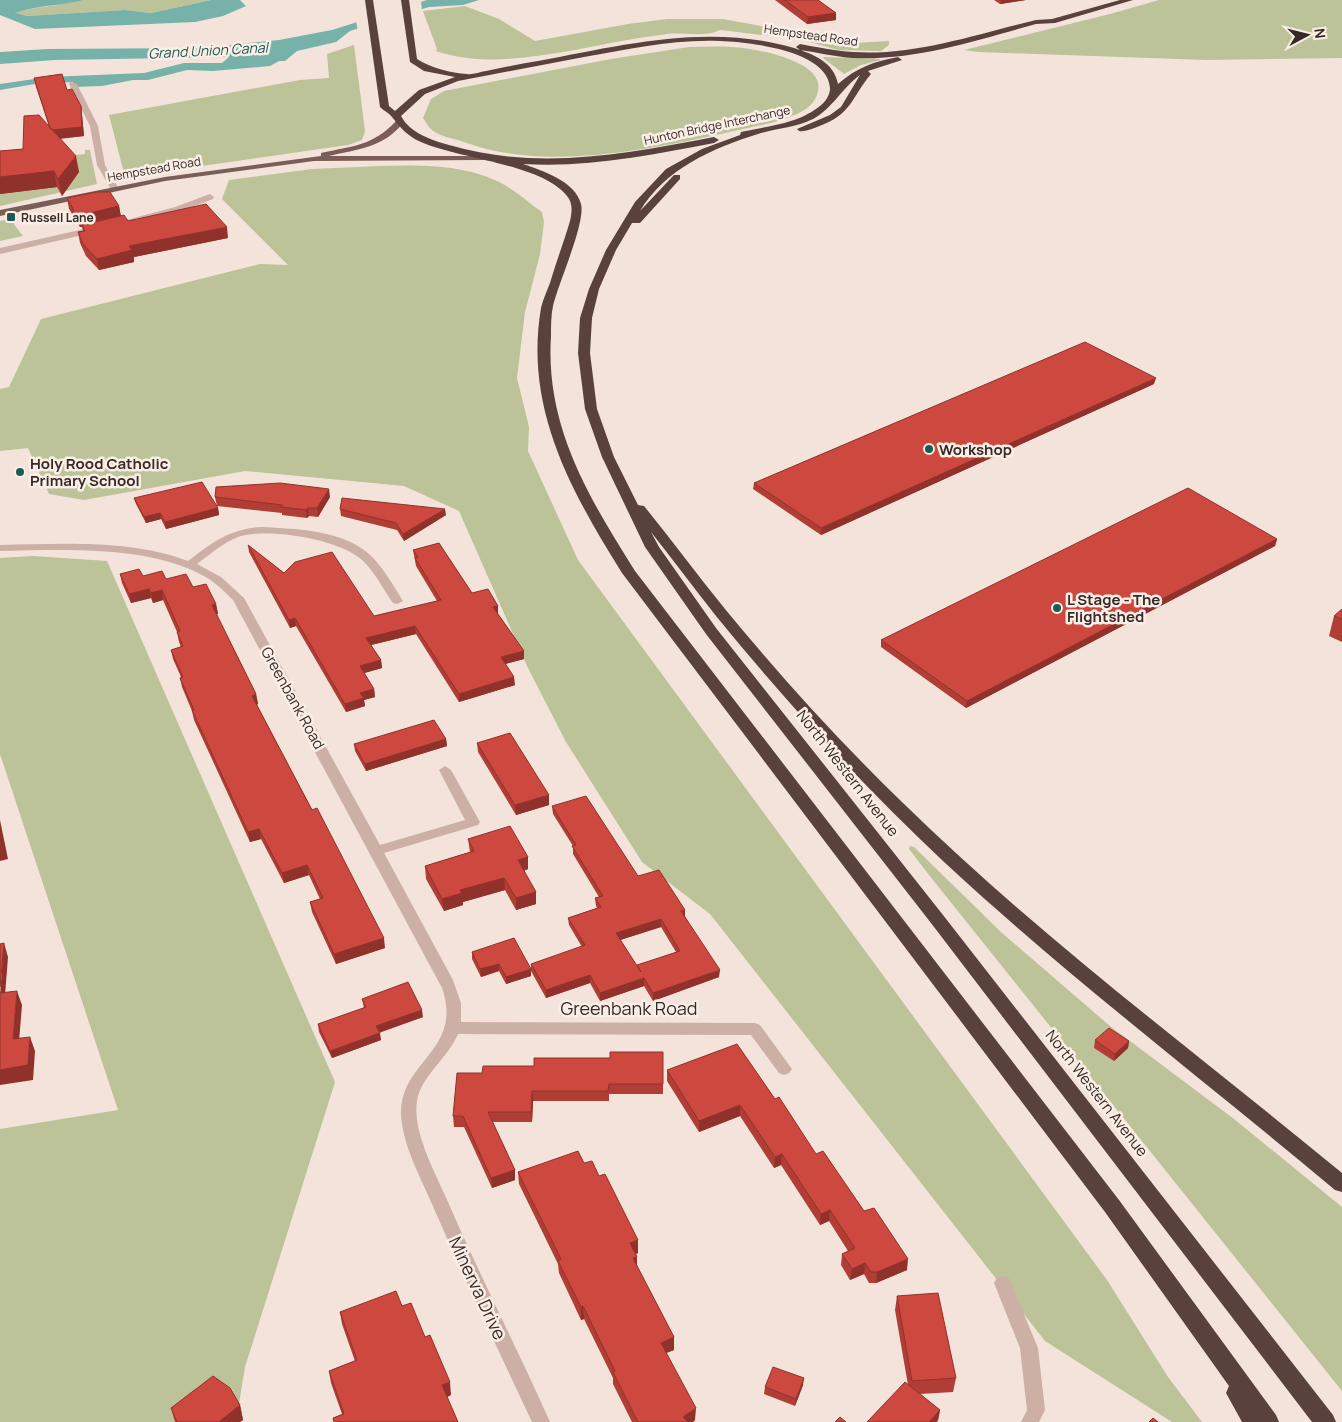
<svg xmlns="http://www.w3.org/2000/svg" width="1342" height="1422" font-family="Manrope,sans-serif">
<style>
.green{fill:#bcc399}
.water{fill:#77b2aa}
.pier{fill:#f3e3da}
.lines{fill:none;stroke-linecap:round;stroke-linejoin:round}
.street{fill:#ccb0a5;fill-rule:evenodd}
.primary{fill:#7a5d57;fill-rule:evenodd}
.highway{fill:#59413d;fill-rule:evenodd}
.wall{fill:#b03e35;fill-rule:evenodd}
.shaded-wall{fill:#90322b}
.building{fill:#cd483e;stroke:#90322b;fill-rule:evenodd}
.poi-dot{fill:#1a5b54;stroke:#faeee6;stroke-width:2}
.labels{text-anchor:middle;dominant-baseline:central;stroke-width:5;stroke-linejoin:round;paint-order:stroke}
.far-street-label{font-size:12px;fill:#372927;stroke:#faeee6}
.far-poi-label{font-size:12px;font-weight:bold;fill:#372927;stroke:#faeee6;text-anchor:start}
.far-water-label{font-size:14px;font-style:italic;fill:#1a5b54;stroke:#faeee6}
.poi-label{font-size:15px;font-weight:bold;fill:#372927;stroke:#faeee6;text-anchor:start}
.street-label{font-size:15px;fill:#372927;stroke:#faeee6}
.near-street-label{font-size:18px;fill:#372927;stroke:#faeee6}
</style>
<rect width="100%" height="100%" fill="#f3e3da"/>
<!-- green -->
<path class="green" d="M84,0H211L151,13L125,10L27,16L14,13C37,6 60,6 84,0Z
M1159,0H1342V58L1206,60L978,52L964,50L1110,14Z
M465,6L499,19L535,41L628,24L667,19H723L800,33L830,32L832,38L838,44L889,41V45L881,51L838,50L803,40L720,30C704,38 684,32 667,34C634,38 601,45 569,51C524,58 481,66 436,51L437,49L423,11Z
M354,45L365,131L362,140L348,145L125,177L109,115L300,80L329,78L327,54Z
M689,47C703,47 717,46 731,47C753,48 825,60 818,91C814,112 789,117 771,123C677,143 556,176 464,142C455,139 439,136 432,130C428,127 426,122 423,118L431,99L444,91L611,59Z
M824,57L879,59L881,60L861,65L844,74L823,58Z
M85,150H90L97,184L0,206V164L85,154Z
M380,166C421,165 463,164 501,183C516,191 529,203 542,212L544,222L540,254L525,312L517,378L529,427L528,451L578,560L1107,1280L1168,1377L1202,1422H1172L1045,1341L710,914L642,862L566,742L528,668L459,511L404,486L245,471L84,500L49,494L28,448L0,451V389L9,387L41,319L260,264L288,265L222,199L229,180L312,169Z
M10,219L23,236L0,241V221Z
M33,556L107,561L335,1082L245,1367L236,1422H0V1129L118,1110L0,754V558Z
M910,846L914,847L1002,933L1110,1026L1234,1119L1342,1207V1391L929,875L909,849Z"/>
<!-- water -->
<path class="water" d="M0,0H84C61,6 37,5 15,13L27,16L125,10L151,13L211,0H240L246,6L223,16L195,22L35,29L0,15Z
M427,0H479L463,5L429,7L350,31L336,42L297,51L285,61H279L270,66L213,71L187,70L148,80H133L102,86L74,87L73,82L35,84L0,90V84L48,77L144,73L184,63H222L229,57L55,60L0,64V52L47,49L200,48L279,40L332,30Z"/>
<!-- pier -->
<path class="pier" d="M421,1L422,11L358,31L356,21Z"/>
<g class="lines">
<!-- street -->
<path class="street" d="M70,82L77,84L98,126L105,165L119,189L118,191H112L97,165L90,126L69,84Z
M210,194L214,197L213,199L181,211L112,228L108,225L175,207Z
M93,227L97,230L96,232L0,254V248Z
M262,527C297,529 342,530 369,554C383,567 393,585 403,601L397,604L393,603C383,589 375,572 362,560C340,539 267,527 238,537C223,543 210,554 197,564L221,577L244,598L380,845L465,820L439,770L445,766L451,770L480,822L478,825L384,853L453,980L461,1003V1022L755,1023L760,1025L792,1069L789,1073L784,1075L779,1073L751,1035L458,1034C448,1058 421,1076 417,1101C412,1132 436,1174 448,1202C480,1276 517,1348 550,1422H532C498,1350 464,1278 432,1204C420,1176 403,1146 401,1115C399,1061 464,1051 442,988L233,600C223,590 213,580 200,574C144,545 62,550 0,551V545C61,544 129,539 188,561C211,543 231,528 262,527Z
M1003,1276L1009,1278L1038,1348L1045,1410L1039,1422H1021L1027,1410L1020,1348L994,1283L997,1278Z"/>
<!-- primary -->
<path class="primary" d="M396,121L403,123C383,148 358,149 329,156H483L487,158L483,160L314,161L165,181L0,216V210L165,177L321,156V153C352,146 373,146 396,121Z"/>
<!-- highway -->
<path class="highway" d="M365,0H373L389,106L395,111L419,90L455,77L424,71L410,62L401,0H409L417,59C431,68 451,73 467,74C472,75 480,72 486,71C503,67 521,64 538,61C623,45 709,23 794,48C813,54 834,62 838,84C856,68 875,61 898,57L902,60L868,71L871,74C850,99 853,114 817,127C811,129 805,132 799,131L797,129L830,115L841,107L860,75C842,88 832,109 813,119C795,128 776,128 758,134C713,148 665,169 640,211L674,175H680V179L640,223H632L616,250L599,289L592,318L590,353L597,409L614,457L638,505L644,506C672,540 697,575 725,609C781,677 840,742 903,803C1040,937 1194,1051 1342,1173V1192L1335,1190C1204,1080 1068,977 943,861C862,785 786,702 716,616C694,588 673,560 651,532L659,547L716,628L943,915L1333,1415L1336,1422H1312L931,923L706,634L645,547L602,457L585,409L578,353L580,318L589,289L606,250L635,202L666,169L702,149L740,135L741,132C763,127 786,125 806,115C817,109 830,101 830,88C828,50 748,42 720,41C674,39 629,49 584,57C542,65 500,73 458,81L425,94L401,116C410,133 431,140 449,145C537,171 626,154 714,137L719,140L714,143C651,155 588,168 523,164C543,171 575,181 581,204C586,222 558,284 553,306C551,315 551,326 551,336C545,426 589,498 635,571L1119,1200L1276,1415L1279,1422H1242L1226,1393L1229,1386L1105,1212L622,573C571,491 524,408 541,308C543,299 547,291 550,283C556,262 564,242 570,221C572,212 573,203 567,196C542,164 459,159 421,142C407,136 401,128 392,117C389,113 384,111 380,107Z
M1120,0H1133L1055,23L1036,24C977,40 915,61 853,58C835,57 817,52 800,50L796,47L800,44C817,47 835,51 853,52C915,56 976,34 1036,20L1052,19Z"/>
</g>
<!-- wall -->
<path class="wall" d="M775,0H818L836,13V20L807,24Z
M994,0H1026L1000,4Z
M34,78L67,90L81,106L82,115L84,136L60,139L79,172L62,196L57,187L0,194V151L23,149L49,126L36,87Z
M67,198L119,206L121,216L128,221L228,238L134,257V262L99,270L86,256L80,243L78,232L83,231L82,227H80L69,209Z
M1154,384L821,535L753,489L754,483Z
M215,497H330L318,517L309,516L307,518L282,515V513L217,506Z
M134,498L218,508L219,515L166,529L161,519L146,523L136,504Z
M340,509L446,515L404,541L397,530L341,516Z
M1277,539L1275,546L966,708L881,647V640Z
M248,545L284,573L374,616L437,601L416,566L413,550L472,593L498,606V614L524,651V659L505,664L515,685L459,702L416,634L371,645L381,660L382,668L364,673L374,689L375,697L364,700L365,706L346,712L296,626L290,628L249,552Z
M120,574L166,579L193,587L216,604L218,614H216L256,694L258,704L257,705L385,948L336,964L312,912L310,902L320,899L309,875L284,883L261,839L250,842L194,720L192,711L182,687L180,678L181,677L173,659L171,650L181,647L179,642L177,632L163,600L153,603L151,598L131,603L122,583Z
M1342,609V642L1329,636L1334,616Z
M446,739L447,746L366,771L355,751L354,744Z
M477,743L549,805L516,815L478,752Z
M552,806L638,876L685,917L719,977L653,1001L644,986L600,1001L590,983L546,998L531,971V964L582,947L569,925L568,918L597,908L596,906L595,898L599,897L573,854V846L553,814ZM661,927L676,952L637,966L620,940Z
M468,839L528,857V869L524,871L536,892V904L516,910L505,890L463,902V905L444,911L426,879L425,866L470,852Z
M472,952L531,976L506,984L499,971L481,977L472,959Z
M362,999L423,1017L379,1033L381,1040L332,1058L319,1032L318,1024L364,1008Z
M1095,1040L1129,1041L1128,1048L1114,1061L1094,1048Z
M663,1052V1094H609V1101H533L532,1122H492L515,1170V1180L492,1188L464,1127H454L453,1116L482,1073Z
M667,1070L775,1099L816,1154L864,1211L907,1270L876,1283H869L864,1274L850,1280L841,1265L842,1254L848,1251L829,1221L820,1225L781,1165L774,1168L740,1116L699,1132L667,1081Z
M584,1163L638,1253L636,1254L637,1257V1267L674,1337V1350L666,1353L695,1420L693,1422H632L613,1384V1378L584,1319L581,1320L559,1273L558,1264L519,1184L518,1172Z
M897,1296L956,1378L953,1392L920,1394L940,1410L938,1420L908,1385L895,1310Z
M402,1306L425,1337L451,1395L447,1397L458,1422H334L333,1418L342,1414L331,1383L329,1371L355,1361L342,1324L340,1312Z
M803,1385L795,1406L764,1394L765,1387Z
M240,1405L243,1420L240,1422H175L171,1408Z"/>
<!-- shaded-wall -->
<path class="shaded-wall" d="M1001,0H1026L1000,4Z
M836,13V20L807,24L808,17Z
M81,106L82,115L84,136L53,139L51,130Z
M76,156L79,172L62,196L58,179Z
M54,171L57,187L0,194V177Z
M119,206L121,218L82,225V227H80L77,216Z
M227,227L228,238L134,257V262L99,270L97,259L129,246Z
M1156,378L1154,384L821,535V528Z
M329,489L330,497L318,517L317,508Z
M218,508L219,515L166,529L165,522Z
M308,508L309,516L307,518L306,510Z
M445,509L446,515L404,541L403,534Z
M160,513L161,519L146,523L144,517Z
M1277,539L1275,546L966,708L967,701Z
M149,589L151,598L131,603L129,594Z
M162,590L163,600L153,603L151,593Z
M216,604L218,614L214,615L212,605Z
M498,606V614L493,607Z
M295,618L296,626L290,628L289,620Z
M415,626L416,634L367,646L366,638Z
M524,651V659L501,665V657Z
M381,660L382,668L361,674L360,666Z
M514,677L515,685L459,702V694Z
M374,689L375,697L364,700L365,706L346,712L345,704L360,693Z
M256,694L258,704L254,705L252,696Z
M446,739L447,746L366,771L365,764Z
M549,795V805L516,815L515,805Z
M0,820L8,859L0,861Z
M259,829L261,839L250,842L248,832Z
M528,857V869L519,872L518,860Z
M307,865L309,875L284,883L282,873Z
M504,878L505,890L463,902V905L444,911L442,899L460,890Z
M536,892V904L516,910V898Z
M685,910V918L681,911Z
M661,919V927L617,941L616,933Z
M384,938L385,948L336,964L334,954Z
M4,943L8,957L4,1008L0,995Z
M499,964V971L481,977L480,969Z
M531,969V976L506,984V977Z
M720,970L719,977L653,1001V993Z
M590,975V983L546,998V990Z
M644,978V986L600,1001V993Z
M17,991L22,1005L18,1054L13,1039Z
M422,1010L423,1017L377,1033L376,1026Z
M380,1033L381,1040L332,1058L330,1051Z
M30,1037L35,1051L33,1080L0,1085V1070Z
M1129,1041L1128,1048L1114,1061L1115,1054Z
M532,1091L533,1101L532,1122L531,1112Z
M740,1105V1116L699,1132V1121Z
M782,1154L781,1165L774,1168L775,1157Z
M515,1170V1180L492,1188L491,1178Z
M830,1210L829,1221L820,1225L821,1214Z
M638,1240V1253L630,1256V1243Z
M637,1257V1269L633,1258Z
M908,1259L907,1270L876,1283L877,1272Z
M865,1263L864,1274L850,1280L852,1269Z
M583,1306L584,1319L581,1320V1307Z
M674,1337V1350L661,1355V1343Z
M804,1378L803,1385L795,1406L796,1399Z
M450,1382L451,1395L444,1398L442,1385Z
M240,1405L243,1420L240,1422H219Z
M696,1408L695,1420L693,1422H683V1417Z
M940,1410L938,1420L937,1422H929Z"/>
<!-- building -->
<path class="building" d="M785,0H818L836,13L808,17Z
M62,74L67,90L72,89L81,106L82,127L52,130L50,128L34,78Z
M39,115L76,156L58,179L54,171L0,177V151L23,149L24,116Z
M96,192H110L119,206L77,216L67,198Z
M206,204L227,227L129,246L132,250L97,259L83,244L78,232L85,231L82,225L124,215L128,221Z
M1085,342L1156,378L821,528L754,483Z
M202,482L218,508L165,522L160,513L144,517L134,498Z
M280,483L329,489L317,508H308L306,510L281,507L282,505L215,497L216,487Z
M1188,488L1277,539L967,701L881,640L1081,541Z
M342,498L445,509L403,534L396,523L340,509Z
M439,543L472,593L488,589L498,606L493,607L524,651L501,657L514,677L459,694L415,626L366,638L381,660L360,666L374,689L360,693L364,698L345,704L295,618L289,620L248,545L284,573L295,562L332,552L374,616L441,600L415,558L418,557L413,550Z
M139,569L143,576L162,571L166,579L186,574L193,587L206,584L216,604L212,605L256,694L252,696L312,810L317,808L384,938L334,954L310,902L323,898L307,865L282,873L259,829L248,832L192,710H194L180,678L183,677L171,650L183,646L177,632L180,631L162,590L151,593L149,589L129,594L120,574Z
M1342,609V619L1334,616Z
M434,720L446,739L365,764L354,744Z
M510,733L549,795L515,805L477,743Z
M586,796L638,876L659,870L685,910L681,911L720,970L653,993L644,978L600,993L590,975L546,990L531,964L585,945L568,918L601,907L595,898L603,896L572,846L576,845L552,806ZM661,919L680,951L637,965L641,972L616,933Z
M510,826L528,857L518,860L536,892L516,898L504,878L460,890L462,893L442,899L425,866L474,851L468,839Z
M514,938L531,969L506,977L499,964L480,969L472,952Z
M4,943L0,987V944Z
M408,982L422,1010L376,1026L380,1033L330,1051L318,1024L366,1007L362,999Z
M17,991L13,1039L30,1037L28,1065L0,1070V993Z
M1109,1028L1129,1041L1115,1054L1095,1040Z
M737,1044L775,1099L779,1097L816,1154L823,1151L864,1211L874,1208L908,1259L877,1272H871L865,1263L852,1269L842,1254L855,1248L830,1210L821,1214L782,1154L775,1157L740,1105L699,1121L667,1070Z
M610,1052H663V1084H609L608,1091H532L531,1112H488L515,1170L491,1178L463,1116H453L457,1073H482L483,1066H534V1058H610Z
M578,1151L584,1163L592,1161L599,1176L605,1174L638,1240L630,1243L637,1257L633,1258L674,1337L661,1343L696,1408L683,1417L688,1422H638L613,1372L615,1371L583,1306L581,1307L558,1261L561,1259L518,1172Z
M396,1291L402,1306L411,1303L425,1337L430,1335L450,1382L442,1385L458,1422H334L333,1418L344,1414L329,1371L357,1360L340,1312Z
M938,1293L956,1378L912,1381L897,1296Z
M773,1367L804,1378L796,1399L765,1387Z
M213,1376L230,1388L240,1405L219,1422H177L171,1408Z
M905,1382L940,1410L929,1422H867Z
M840,1417L846,1422H835Z
M1153,1418L1158,1422H1149Z"/>
<!-- markers -->
<g class="poi-dot">
<rect x="6" y="212" width="10" height="10" rx="2.5"/>
<circle cx="929" cy="449" r="5"/>
<circle cx="20" cy="472" r="5"/>
<circle cx="1057" cy="608" r="5"/>
</g>
<g class="labels">
<!-- far-street labels -->
<g class="far-street-label">
<text transform="translate(811 35) rotate(8)">Hempstead Road</text>
<text transform="translate(717 125) rotate(-12)">Hunton Bridge Interchange</text>
<text transform="translate(154 169) rotate(-10)">Hempstead Road</text>
</g>
<!-- far-poi labels -->
<g class="far-poi-label">
<text x="21" y="217">Russell Lane</text>
</g>
<!-- far-water labels -->
<g class="far-water-label">
<text transform="translate(208 50) rotate(-3)">Grand Union Canal</text>
</g>
<!-- poi labels -->
<g class="poi-label">
<text x="939" y="449">Workshop</text>
<text x="30" y="463">Holy Rood Catholic<tspan x="30" dy="17">Primary School</tspan></text>
<text x="1067" y="599">L Stage - The<tspan x="1067" dy="17">Flightshed</tspan></text>
</g>
<!-- street labels -->
<g class="street-label">
<text transform="translate(293 698) rotate(61)">Greenbank Road</text>
<text transform="translate(848 773) rotate(52)">North Western Avenue</text>
<text transform="translate(1097 1093) rotate(52)">North Western Avenue</text>
</g>
<!-- near-street labels -->
<g class="near-street-label">
<text x="629" y="1008">Greenbank Road</text>
<text transform="translate(478 1288) rotate(65)">Minerva Drive</text>
</g>
</g>
<!-- north arrow -->
<g transform="translate(1307 35) rotate(83)" stroke="#faeee6" stroke-width="4" paint-order="stroke">
<path d="M0-4L9 19L0 12L-9 19Z" fill="#372927"/>
<text y="-8" font-size="14" font-weight="bold" text-anchor="middle" fill="#372927">N</text>
</g>
</svg>
